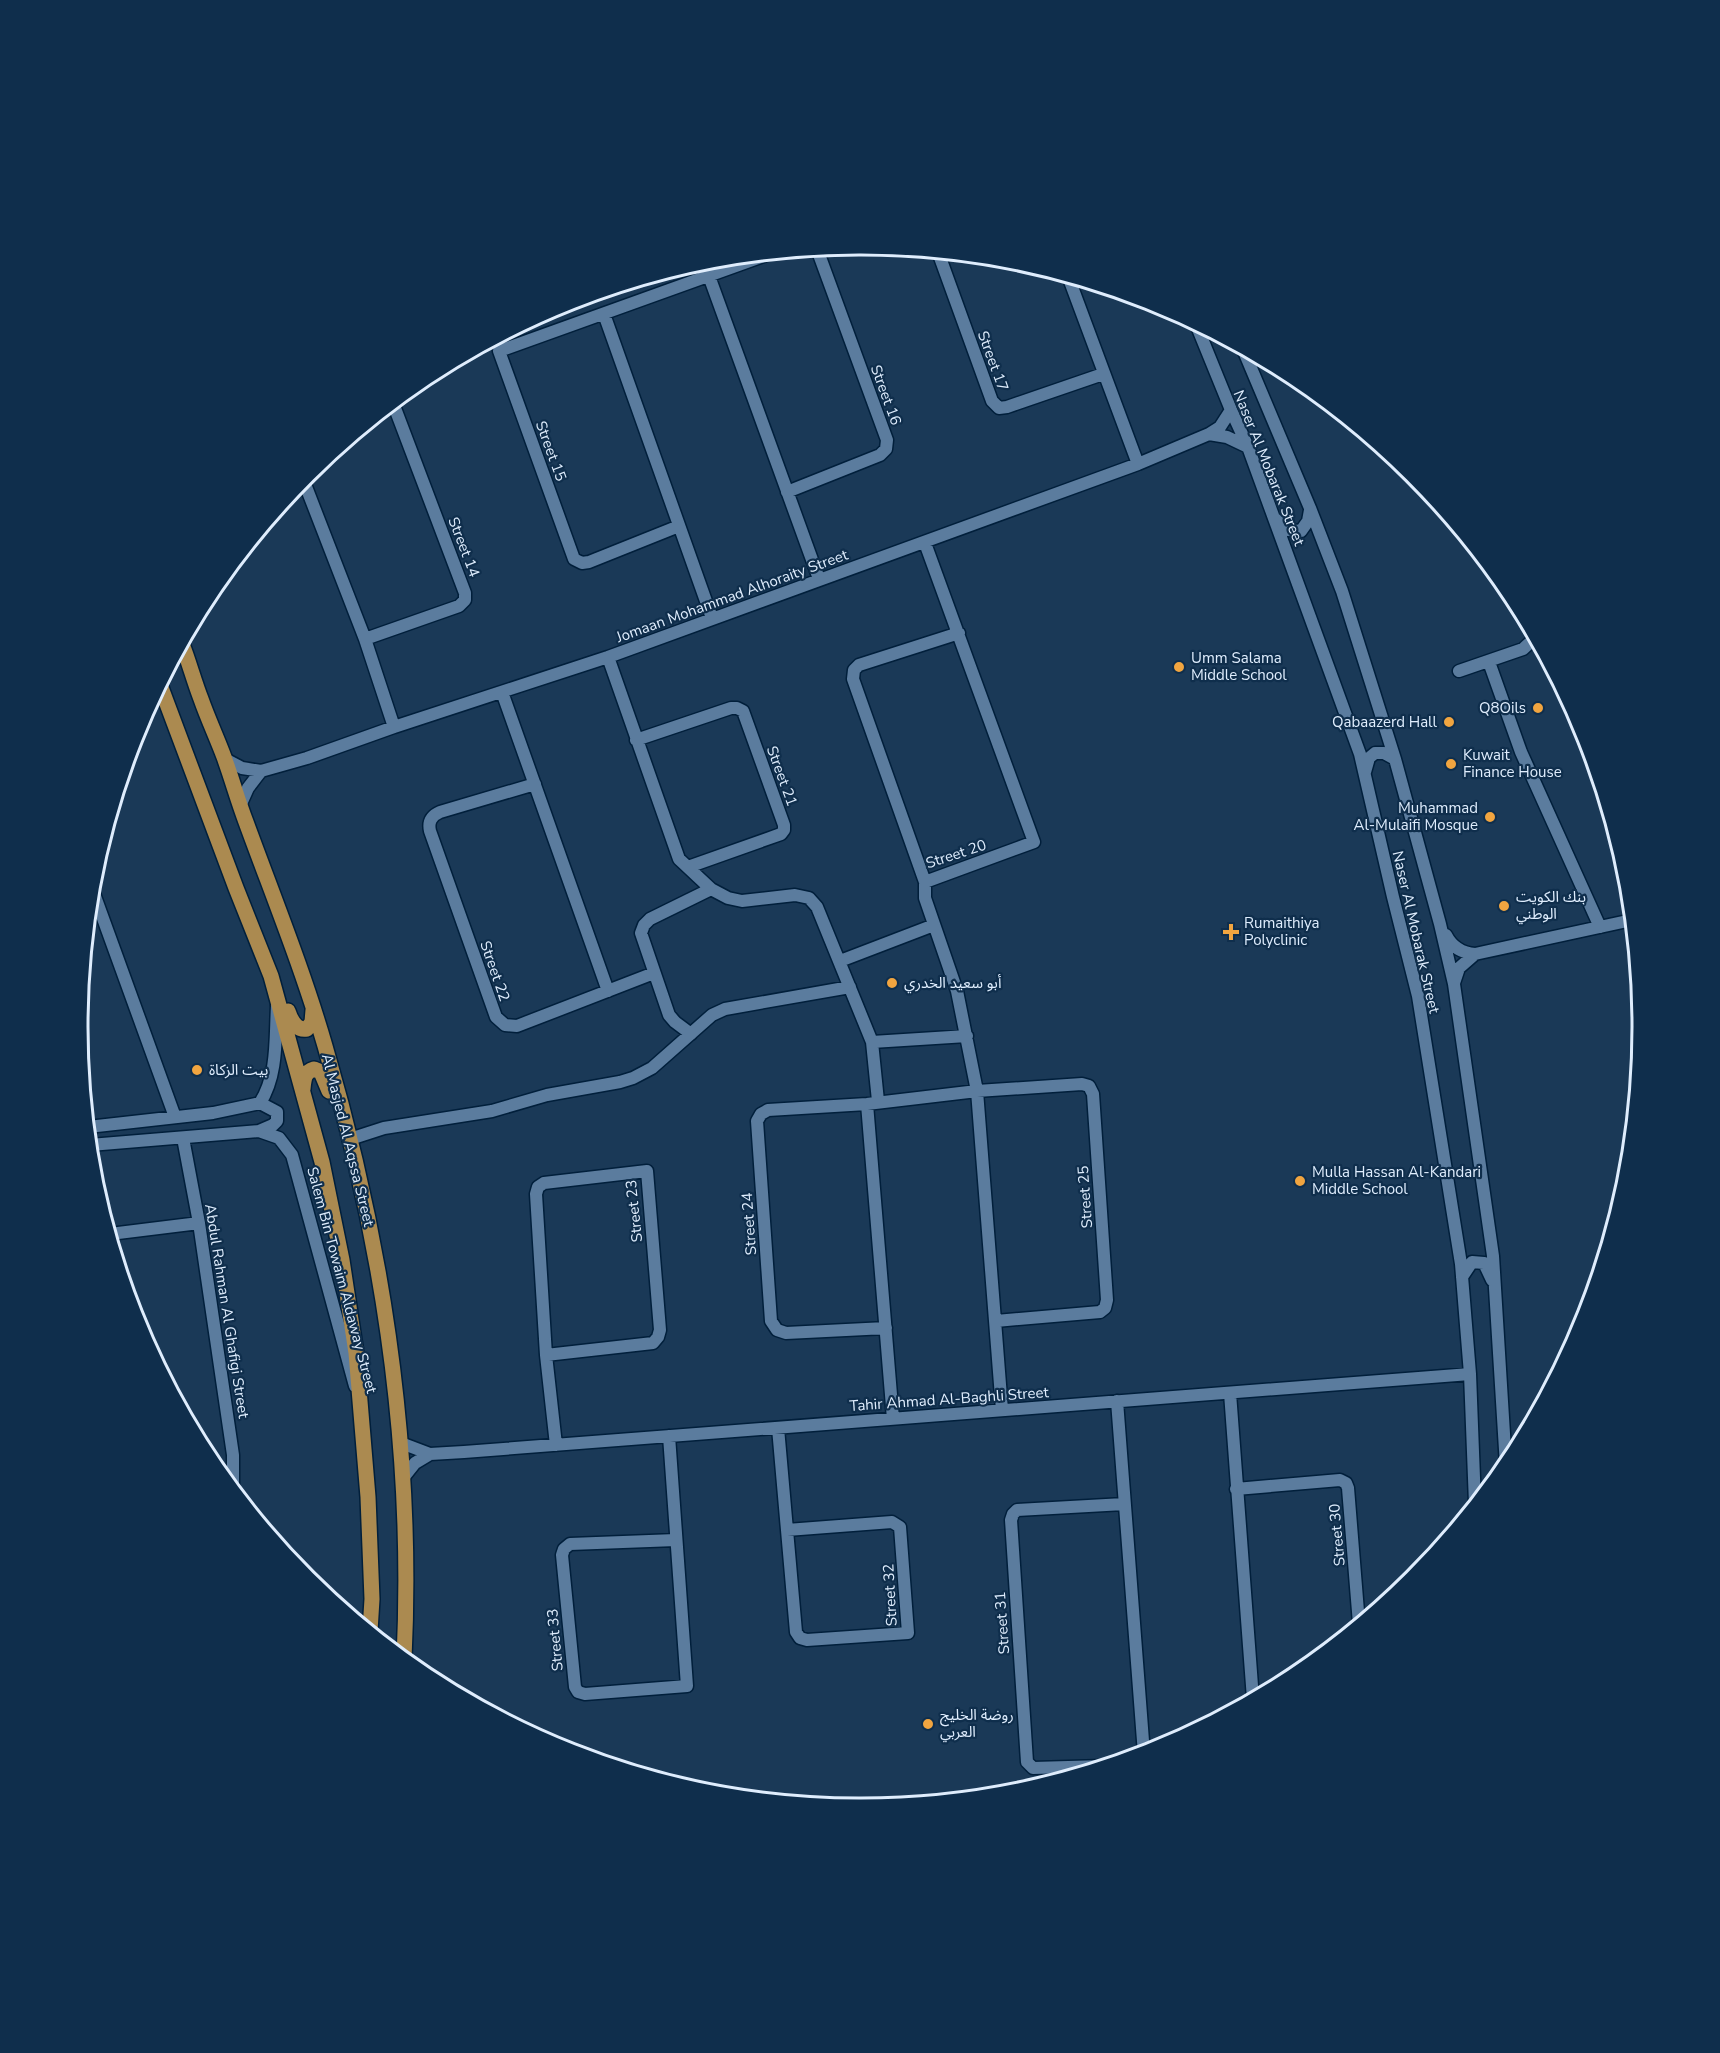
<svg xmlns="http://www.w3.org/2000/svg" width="1720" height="2053" font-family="'Nunito Sans','Noto Sans Arabic',sans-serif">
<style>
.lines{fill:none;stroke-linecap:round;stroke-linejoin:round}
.minor-casing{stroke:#011f3b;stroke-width:15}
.major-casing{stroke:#011f3b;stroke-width:18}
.minor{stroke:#5b7c9e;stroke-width:12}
.major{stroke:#ab8a50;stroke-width:15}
.poi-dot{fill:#f1a540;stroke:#0f2e4c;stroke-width:2}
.labels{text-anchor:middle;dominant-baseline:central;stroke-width:4.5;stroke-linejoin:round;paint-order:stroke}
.street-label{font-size:15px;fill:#dfedfd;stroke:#0f2e4c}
.poi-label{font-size:15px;fill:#dfedfd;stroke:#0f2e4c;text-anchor:start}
.rim{fill:none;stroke:#dfedfd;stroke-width:3}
</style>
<rect width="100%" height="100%" fill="#1a3957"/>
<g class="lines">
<defs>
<path id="minor" d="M938,252L992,401L999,408L1007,407L1103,374
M709,276L819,579
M1068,276L1138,464
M604,314L712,618
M1196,324L1231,410L1248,447L1360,754L1393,897L1418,996L1461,1264L1470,1374L1475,1504
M1243,349L1310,508L1342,591L1395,759L1440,924L1454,984L1493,1256L1506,1466
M1209,434L1227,437L1248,447
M303,479L365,639L394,727
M787,492L880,455L886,449L887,440L817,249
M1277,520L1288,530L1301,531L1308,521L1310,510
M679,526L589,562L582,563L574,559L499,351L772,253
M925,543L1034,842L925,882
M959,633L859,665L854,670L853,679L925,882V898L957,991L977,1091L1002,1410
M365,639L459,606L465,600V593L393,403
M608,657L679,859L711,889L728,898L742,901L795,895L809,898L817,907L872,1042L878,1101
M1489,662L1521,752L1600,927
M1459,671L1523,649L1535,638
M502,692L608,991
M636,740L731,708H737L743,711L784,825V830L781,834L688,867
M225,759L242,768L261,771L307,758L394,727L608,657L1138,464L1209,434L1220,427L1231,410
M1365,772L1369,758L1375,753H1384L1395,759
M535,784L440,812C431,816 428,822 430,831L496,1017L505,1025L517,1026L654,973
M240,806L248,788L261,771
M92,888L175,1117
M1446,935C1452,947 1462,953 1475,954L1632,920
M840,961L934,925
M1454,983L1459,968L1475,954
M691,1034L675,1022L669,1015L641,933L644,925L650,919L711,889
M872,1042L967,1036
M867,1104L893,1419
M88,1127L213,1113L260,1103C278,1074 275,1040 277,1006
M259,1131L273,1125L277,1121V1112L260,1103
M183,1138L199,1223L233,1455V1490
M350,1139L384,1128L492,1111L547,1095L620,1082L633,1078L652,1068L712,1015L725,1009L850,987
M90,1145L259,1131L279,1138L292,1155L355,1386
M110,1234L199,1223
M1462,1277L1472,1262L1484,1263L1492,1280
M886,1328L786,1333L777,1330L771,1321L757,1121L761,1114L768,1110L867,1104L977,1091L1082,1084L1089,1086L1093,1094L1107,1300L1105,1308L1100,1312L996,1321
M546,1355L653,1343L658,1337L660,1330L647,1171L544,1183L538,1187L536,1194L546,1355L556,1445
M1230,1393L1253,1699
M1117,1401L1144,1754
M778,1428L796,1632L800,1638L807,1640L908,1633L900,1527L892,1522L787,1530
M669,1436L687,1686L585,1694L578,1692L575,1687L562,1555L564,1549L570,1544L676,1540
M401,1443L430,1454L464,1452L1470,1374
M403,1478L415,1463L430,1454
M1236,1489L1340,1480L1346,1483L1348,1488L1359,1624
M1104,1766L1033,1768L1027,1762L1011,1520L1013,1514L1017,1510L1124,1504"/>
<path id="major" d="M182,644C189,662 194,681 201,699C208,719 217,738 224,757C232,779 238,801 246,822C273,896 303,970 325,1046C383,1244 414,1452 404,1659
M160,685L236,888L271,976L322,1162L342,1260L356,1353L368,1497L372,1599L370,1631
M288,1011C291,1020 296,1031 307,1029L312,1022L313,1010
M303,1089C304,1080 304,1072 314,1069L321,1072L329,1091"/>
</defs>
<!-- minor casing -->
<use href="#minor" class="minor-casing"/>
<!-- major casing -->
<use href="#major" class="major-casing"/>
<!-- minor -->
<use href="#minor" class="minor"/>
<!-- major -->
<use href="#major" class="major"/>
</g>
<!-- markers -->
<g class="poi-dot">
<circle cx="1179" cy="667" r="6"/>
<circle cx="1538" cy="708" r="6"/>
<circle cx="1449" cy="722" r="6"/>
<circle cx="1451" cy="764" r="6"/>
<circle cx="1490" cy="817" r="6"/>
<circle cx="1504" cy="906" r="6"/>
<path d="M1228 923h6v6h6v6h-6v6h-6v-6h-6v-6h6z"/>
<circle cx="892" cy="983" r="6"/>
<circle cx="197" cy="1070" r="6"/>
<circle cx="1300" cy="1181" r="6"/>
<circle cx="928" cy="1724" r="6"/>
</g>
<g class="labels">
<!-- street labels -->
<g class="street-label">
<text transform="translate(993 361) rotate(70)">Street 17</text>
<text transform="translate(886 395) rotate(70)">Street 16</text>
<text transform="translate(551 451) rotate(70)">Street 15</text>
<text transform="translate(1269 468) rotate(68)">Naser Al Mobarak Street</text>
<text transform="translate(464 547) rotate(69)">Street 14</text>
<text transform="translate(732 596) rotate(-20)">Jomaan Mohammad Alhoraity Street</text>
<text transform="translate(782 776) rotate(70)">Street 21</text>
<text transform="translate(956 854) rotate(-18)">Street 20</text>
<text transform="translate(1416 932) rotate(77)">Naser Al Mobarak Street</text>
<text transform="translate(495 971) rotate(71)">Street 22</text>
<text transform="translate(348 1140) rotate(76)">Al Masjed Al Aqssa Street</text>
<text transform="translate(1085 1197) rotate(-94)">Street 25</text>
<text transform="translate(634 1211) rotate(-96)">Street 23</text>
<text transform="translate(749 1224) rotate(-94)">Street 24</text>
<text transform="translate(342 1280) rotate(75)">Salem Bin Towaim Aldaway Street</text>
<text transform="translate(227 1311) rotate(81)">Abdul Rahman Al Ghafigi Street</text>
<text transform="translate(949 1399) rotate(-4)">Tahir Ahmad Al-Baghli Street</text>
<text transform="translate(1337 1535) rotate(-95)">Street 30</text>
<text transform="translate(890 1595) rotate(-93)">Street 32</text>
<text transform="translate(1002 1623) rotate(-94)">Street 31</text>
<text transform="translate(555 1640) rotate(-95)">Street 33</text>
</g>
<!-- poi labels -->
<g class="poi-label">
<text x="1191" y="658">Umm Salama<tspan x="1191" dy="17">Middle School</tspan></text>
<text x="1526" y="708" text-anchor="end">Q8Oils</text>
<text x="1437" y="722" text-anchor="end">Qabaazerd Hall</text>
<text x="1463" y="755">Kuwait<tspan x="1463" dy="17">Finance House</tspan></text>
<text x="1478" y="808" text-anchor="end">Muhammad<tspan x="1478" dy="17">Al-Mulaifi Mosque</tspan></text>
<text x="1516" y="897">بنك الكويت<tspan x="1516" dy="17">الوطني</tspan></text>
<text x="1244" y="923">Rumaithiya<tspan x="1244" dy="17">Polyclinic</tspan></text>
<text x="904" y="983">أبو سعيد الخدري</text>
<text x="209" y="1070">بيت الزكاة</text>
<text x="1312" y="1172">Mulla Hassan Al-Kandari<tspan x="1312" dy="17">Middle School</tspan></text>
<text x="940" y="1715">روضة الخليج<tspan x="940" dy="17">العربي</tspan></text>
</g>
</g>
<!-- crop -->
<path d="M0 0H1720V2053H0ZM859 255H861A771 771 0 0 1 1632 1026V1027A771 771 0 0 1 861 1798H859A771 771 0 0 1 88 1027V1026A771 771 0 0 1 859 255Z" fill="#0f2e4c" fill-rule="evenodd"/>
<path class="rim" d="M859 255H861A771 771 0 0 1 1632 1026V1027A771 771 0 0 1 861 1798H859A771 771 0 0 1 88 1027V1026A771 771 0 0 1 859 255Z"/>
</svg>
